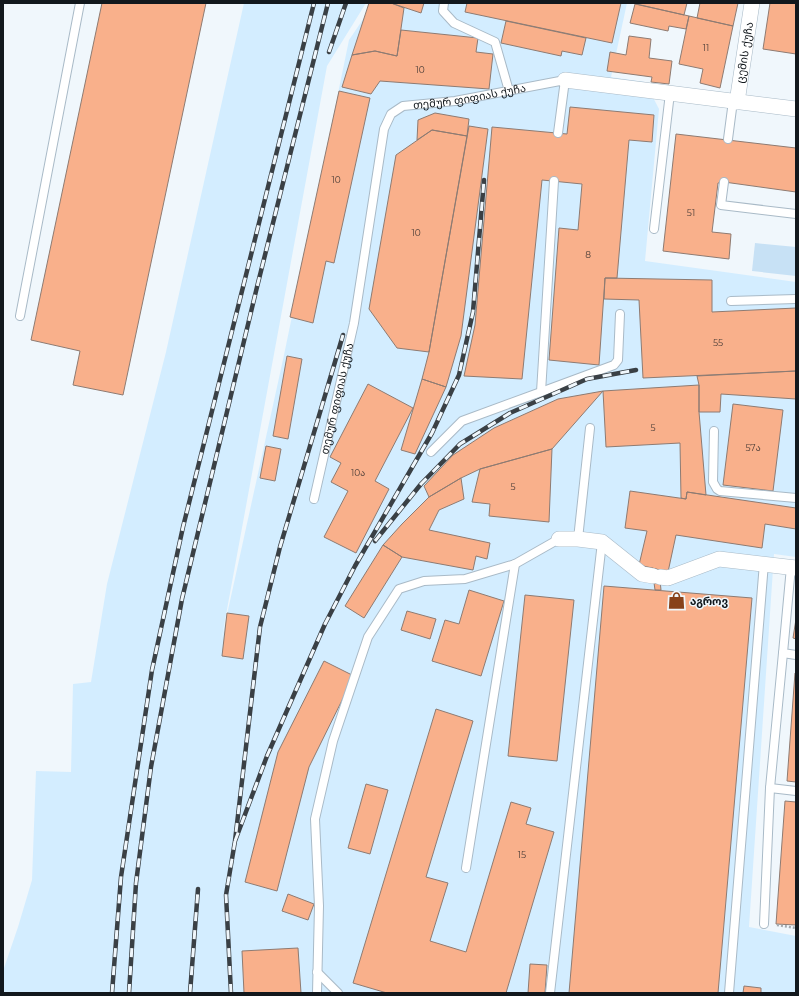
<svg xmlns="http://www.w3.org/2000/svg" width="799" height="996" font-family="Montserrat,'Noto Sans Georgian',sans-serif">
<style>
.built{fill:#d3edff}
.green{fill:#c7e1f5}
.building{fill:#f9b08b;stroke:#8e7b72}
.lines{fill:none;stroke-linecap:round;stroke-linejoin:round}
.service-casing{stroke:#a9bac7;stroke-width:10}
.minor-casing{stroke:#a9bac7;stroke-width:16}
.path{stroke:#a3a9ae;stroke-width:2.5;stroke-dasharray:2 2;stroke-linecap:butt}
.service{stroke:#fff;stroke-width:8}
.minor{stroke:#fff;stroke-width:15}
.rail-casing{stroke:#3a4045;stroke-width:4.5}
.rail{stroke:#f0f7fc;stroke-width:3;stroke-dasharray:9;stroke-linecap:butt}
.labels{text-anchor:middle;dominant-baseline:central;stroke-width:3;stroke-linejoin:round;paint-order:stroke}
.number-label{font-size:9px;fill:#4c3e38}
.street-label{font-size:11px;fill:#12181d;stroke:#f0f7fc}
.poi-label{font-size:11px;font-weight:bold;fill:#12181d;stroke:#f0f7fc;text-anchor:start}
</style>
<rect width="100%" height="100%" fill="#f0f7fc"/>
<!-- built -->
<path class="built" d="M244,3H366L327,66L221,642L284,355L349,40L374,3H627L611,77L645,82L659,109L645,261L796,282V557L774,554L749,927L796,936V993H3V971L18,927L32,880L36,771L71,772L73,684L91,682L107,584L166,352Z"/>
<!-- green -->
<path class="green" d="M755,243L796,247V276L752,271Z"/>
<!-- building -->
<path class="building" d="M102,3H206L123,395L73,385L80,351L31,340Z
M369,3H391L404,8L397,56L375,51L352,55Z
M391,3H424L421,13Z
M467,3H621L612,43L465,12Z
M632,3H687L684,15Z
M700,3H738L733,26L697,18Z
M770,3H796V54L763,49Z
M635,4L689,16L686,29L669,26L668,31L630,23Z
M689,16L733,26L720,88L700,83L703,69L679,64Z
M506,21L586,38L582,55L562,51L561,56L501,43Z
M401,30L478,38L476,52L493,54L489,89L380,81L371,94L342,87L352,55L375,51L397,56Z
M629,36L651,39L649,58L672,61L669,84L651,82L652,77L607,71L610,52L626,55Z
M339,91L370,98L334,263L326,261L313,323L290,317Z
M570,107L654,115L652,142L629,140L617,278H605L599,365L549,360L559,228L578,230L582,184L542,180L522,379L464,376L475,325L492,127L567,134Z
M435,113L469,119L467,136L432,130L417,140L418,120Z
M469,126L488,129L461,336L446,387L422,379L429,352Z
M432,130L467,136L429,352L397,348L369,309L396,155Z
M676,134L796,148V192L724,182L718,183L712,232L731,234L729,259L663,251Z
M605,278L712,280V312L796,308V371L643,378L639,300L604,299Z
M287,356L302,359L288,439L273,436Z
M796,371V399L721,394L720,412H699V385L697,376Z
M422,379L446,387L415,454L401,450Z
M368,384L413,408L375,481L389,489L356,553L324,537L348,491L331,482L341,463L330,457Z
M699,385V412L706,495L687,492L686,499L681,498L680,443L606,447L603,391Z
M603,391L552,449L480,469L461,478L429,497L424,486L453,455L494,428L558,399Z
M733,404L783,410L773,491L723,485Z
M266,446L281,449L275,481L260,478Z
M552,449L549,522L489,516L490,504L472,502L480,469Z
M461,478L464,499L439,510L429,530L490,543L487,559L476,556L473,570L402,557L383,545L402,524L429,497Z
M630,491L686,499L687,492L796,508V529L765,524L762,548L676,535L668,572L652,568L639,565L647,531L625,528Z
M383,545L402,557L364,618L345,606Z
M652,568L659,570L661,590H655Z
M604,586L752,598L718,993H569Z
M469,590L504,601L481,676L432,661L445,620L459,624Z
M525,595L574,600L557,761L508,756Z
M407,611L436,619L430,639L401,630Z
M227,613L249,616L243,659L222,656Z
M796,619V639L793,638Z
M324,661L354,676L309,767L277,891L245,882L278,752Z
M795,673L796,674V782L787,781Z
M436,709L473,721L426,877L448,883L430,941L466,952L511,802L531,808L526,824L554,832L506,993H387L353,983Z
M366,784L388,790L370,854L348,848Z
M785,801L796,802V925L776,924Z
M288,894L314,904L308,920L282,911Z
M298,948L301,993H244L242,951Z
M530,964L547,965L545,993H528Z
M744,986L761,988V993H743Z"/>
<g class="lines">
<defs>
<g id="service">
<path d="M444,3L443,11L454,23L495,42L509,91"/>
<path d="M728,139L733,101"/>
<path d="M724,182L721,205L796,214"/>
<path d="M654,229L670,93"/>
<path d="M731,301L796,299"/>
<path d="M20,316L80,3"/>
<path d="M541,392L614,365L618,360L620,314"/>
<path d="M714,431L713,482L717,489L720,491L796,498"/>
<path d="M431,452L462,421L541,392L554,181"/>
<path id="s1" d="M314,499L354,323L384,129L391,114L403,106L455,101L565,80L558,133"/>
<path d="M578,539L590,428"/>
<path d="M791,567L783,653L796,655"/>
<path d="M770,788L796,791"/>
<path d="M466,868L515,564"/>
<path d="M764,924L770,788L783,653"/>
<path d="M317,972L338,993"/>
<path d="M317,993L319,906L315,819L333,741L368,637L399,589L424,581L465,579L515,564L559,539"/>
<path d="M550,993L602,542"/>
<path d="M729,993L764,563"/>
</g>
<g id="minor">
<path d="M565,80L796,109"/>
<path id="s2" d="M737,102L752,3"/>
<path d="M559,539H578L602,542L642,574L653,576"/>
<path d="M660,577L668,578L719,559L796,568"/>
</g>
</defs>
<!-- service casing -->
<use href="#service" class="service-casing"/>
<!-- minor casing -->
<use href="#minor" class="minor-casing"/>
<!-- path -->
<path class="path" d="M777,925L796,928"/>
<!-- service -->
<use href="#service" class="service"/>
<!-- minor -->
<use href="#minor" class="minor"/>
<defs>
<path id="rail" d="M329,52L346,3
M375,541L421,484L460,444L510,413L587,379L636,370
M235,841L267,756L325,624L355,566L432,433L459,375L473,312L484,180
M112,993L121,877L152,670L183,527L314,3
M129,993L136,883L151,767L182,599L257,287L328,3
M190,993L198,889
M231,993L226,895L235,841L260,627L280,547L343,335"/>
</defs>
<!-- rail casing -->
<use href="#rail" class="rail-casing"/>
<!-- rail -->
<use href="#rail" class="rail"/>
</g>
<!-- icons -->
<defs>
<symbol id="shop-bare" viewBox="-9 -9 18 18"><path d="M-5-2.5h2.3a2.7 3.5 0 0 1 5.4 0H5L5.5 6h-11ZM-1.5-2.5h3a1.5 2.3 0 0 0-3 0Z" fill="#88421b" stroke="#f0f7fc" stroke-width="2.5" paint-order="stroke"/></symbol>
</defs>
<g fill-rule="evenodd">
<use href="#shop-bare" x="664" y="588" width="25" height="25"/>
</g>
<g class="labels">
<!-- number labels -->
<g class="number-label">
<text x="706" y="47">11</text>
<text x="420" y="69">10</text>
<text x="336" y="179">10</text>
<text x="691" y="212">51</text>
<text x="416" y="232">10</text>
<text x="588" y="254">8</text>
<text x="718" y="342">55</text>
<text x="653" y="427">5</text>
<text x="753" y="447">57ა</text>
<text x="358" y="472">10ა</text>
<text x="513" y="486">5</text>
<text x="522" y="854">15</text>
</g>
<!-- street labels -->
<g class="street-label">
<text stroke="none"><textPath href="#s2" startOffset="50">ცემის ქუჩა</textPath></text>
<text stroke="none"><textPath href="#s1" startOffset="475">თემურ ფიფიას ქუჩა</textPath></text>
<text stroke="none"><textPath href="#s1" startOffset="103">თემურ ფიფიას ქუჩა</textPath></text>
</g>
<!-- poi labels -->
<g class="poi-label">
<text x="690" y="601">აგროვ</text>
</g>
</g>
<!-- border -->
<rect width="799" height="996" fill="none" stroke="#12181d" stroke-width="8"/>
</svg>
